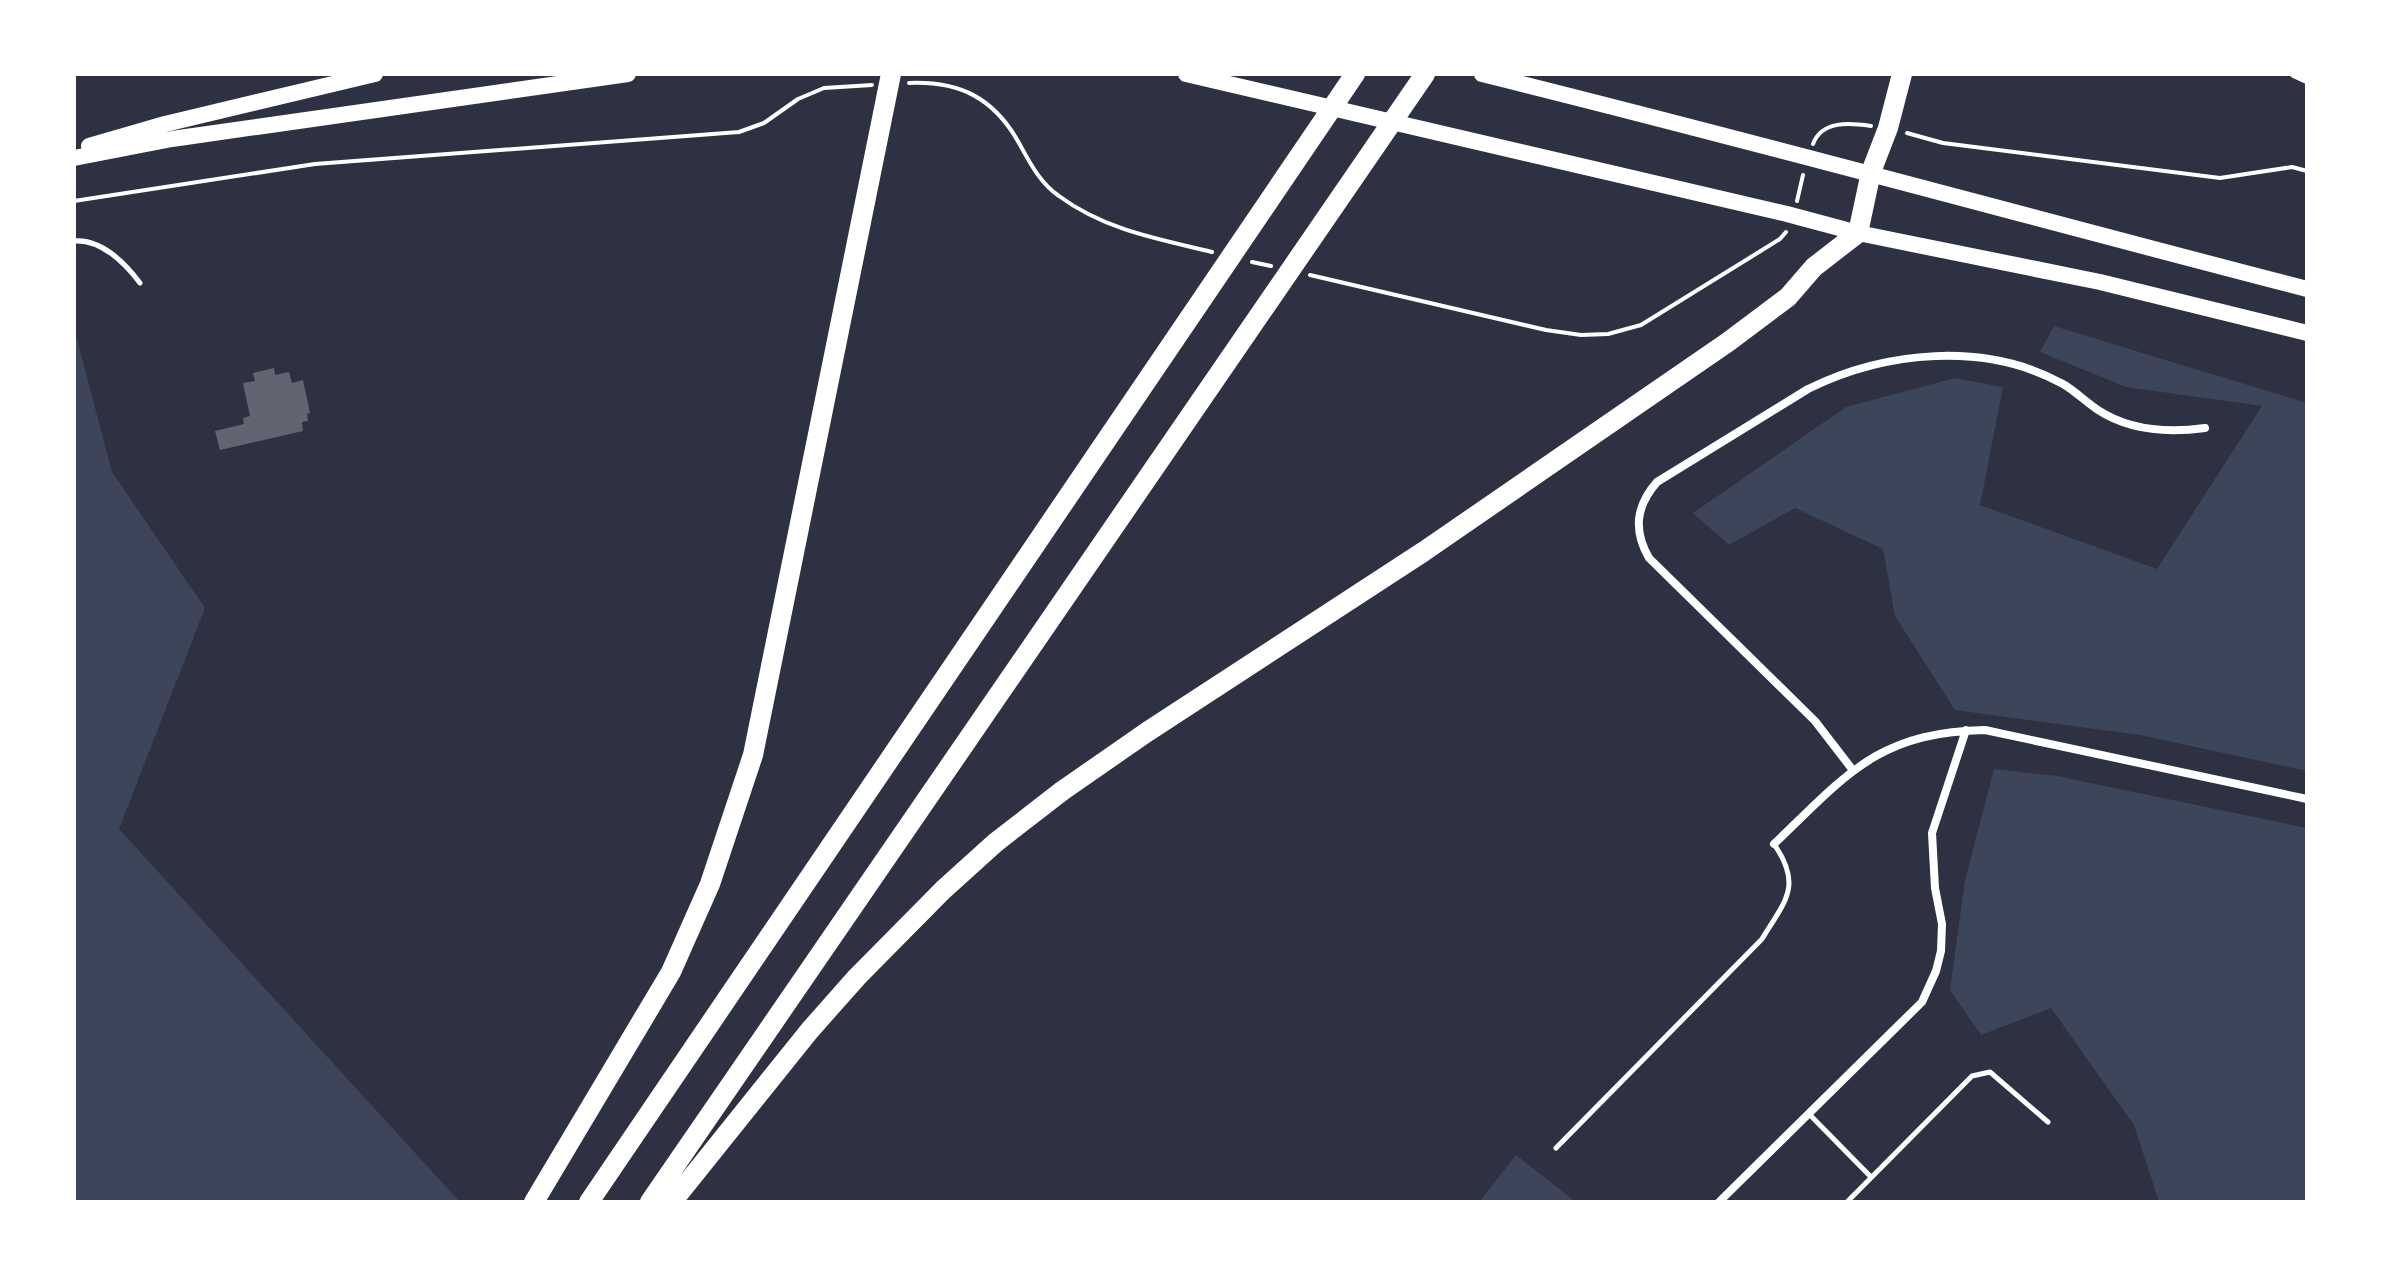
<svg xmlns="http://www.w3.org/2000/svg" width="2381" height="1276" font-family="Poppins,sans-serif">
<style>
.green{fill:#3c4559}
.building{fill:#626471}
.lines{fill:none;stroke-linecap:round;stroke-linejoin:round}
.path{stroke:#fff;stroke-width:4}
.service{stroke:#fff;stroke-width:5}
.minor{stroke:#fff;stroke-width:8}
.secondary{stroke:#fff;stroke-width:16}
.motorway{stroke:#fff;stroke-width:20}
</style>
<rect width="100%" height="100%" fill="#2d3142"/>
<!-- green -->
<path class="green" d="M2054,326L2307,403V771L2140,735L1955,710L1895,616L1883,549L1795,508L1729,545L1693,513L1846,407L1955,378L2003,387L1980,505L2157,569L2262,406L2126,387L2040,352Z
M74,328L112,472L205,608L119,829L460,1202H74Z
M1994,769L2057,776L2307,828V1202H2159L2134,1125L2051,1008L1981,1035L1950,990L1965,880Z
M1516,1155L1576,1202H1479Z"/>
<!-- building -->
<path class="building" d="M274,368L275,375L289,372L292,383L303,380L310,413L307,414L308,421L302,422L303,431L220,450L215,431L244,424L243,418L250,416L243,383L255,381L253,373Z"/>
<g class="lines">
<!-- path -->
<path class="path" d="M909,83C960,81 994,98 1019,143C1030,163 1040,183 1059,196C1105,230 1158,239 1212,252
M1907,133L1943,143L2220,178L2292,167L2307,171
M1813,144C1822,120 1850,123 1871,126
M74,201L315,164L739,132L764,123L798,99L824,88L872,85
M1797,201L1803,175
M1252,262L1271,266
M1310,275L1546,330L1581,335L1608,334L1641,325L1780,239L1786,232"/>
<!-- service -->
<path class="service" d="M74,241C101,239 125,263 140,283
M1809,1114L1871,1177
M1556,1148L1762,939C1785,901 1803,886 1774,844
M1847,1202L1972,1076L1990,1072L2048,1122"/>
<!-- minor -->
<path class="minor" d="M2294,74L2307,80
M1852,769L1815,721L1649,558C1633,530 1636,506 1657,482L1808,389C1885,351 1985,341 2063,384C2075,391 2086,402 2098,410C2130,431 2168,433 2205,428
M1774,844C1846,775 1878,732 1985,730L2307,799
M1719,1202L1922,1002L1936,971L1941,951L1942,924L1935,888L1932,833L1966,730"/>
<!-- secondary -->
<path class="secondary" d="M1186,74L1787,214L1858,233L2100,282L2307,333
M1482,74C1758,142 2032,218 2307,289
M89,146L165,124L375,74
M74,158L172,139L628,74"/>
<!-- motorway -->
<path class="motorway" d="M534,1202L671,972L710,884L753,755L891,74
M589,1202L1355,74
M650,1202L1425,74
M672,1202L810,1030L857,977L943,890L995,843L1062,791L1147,732L1423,552L1728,342L1788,297L1814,267L1858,233L1871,172L1888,128L1902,74"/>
</g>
<!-- border -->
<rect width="2381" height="1276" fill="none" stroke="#ffffff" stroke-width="152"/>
</svg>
